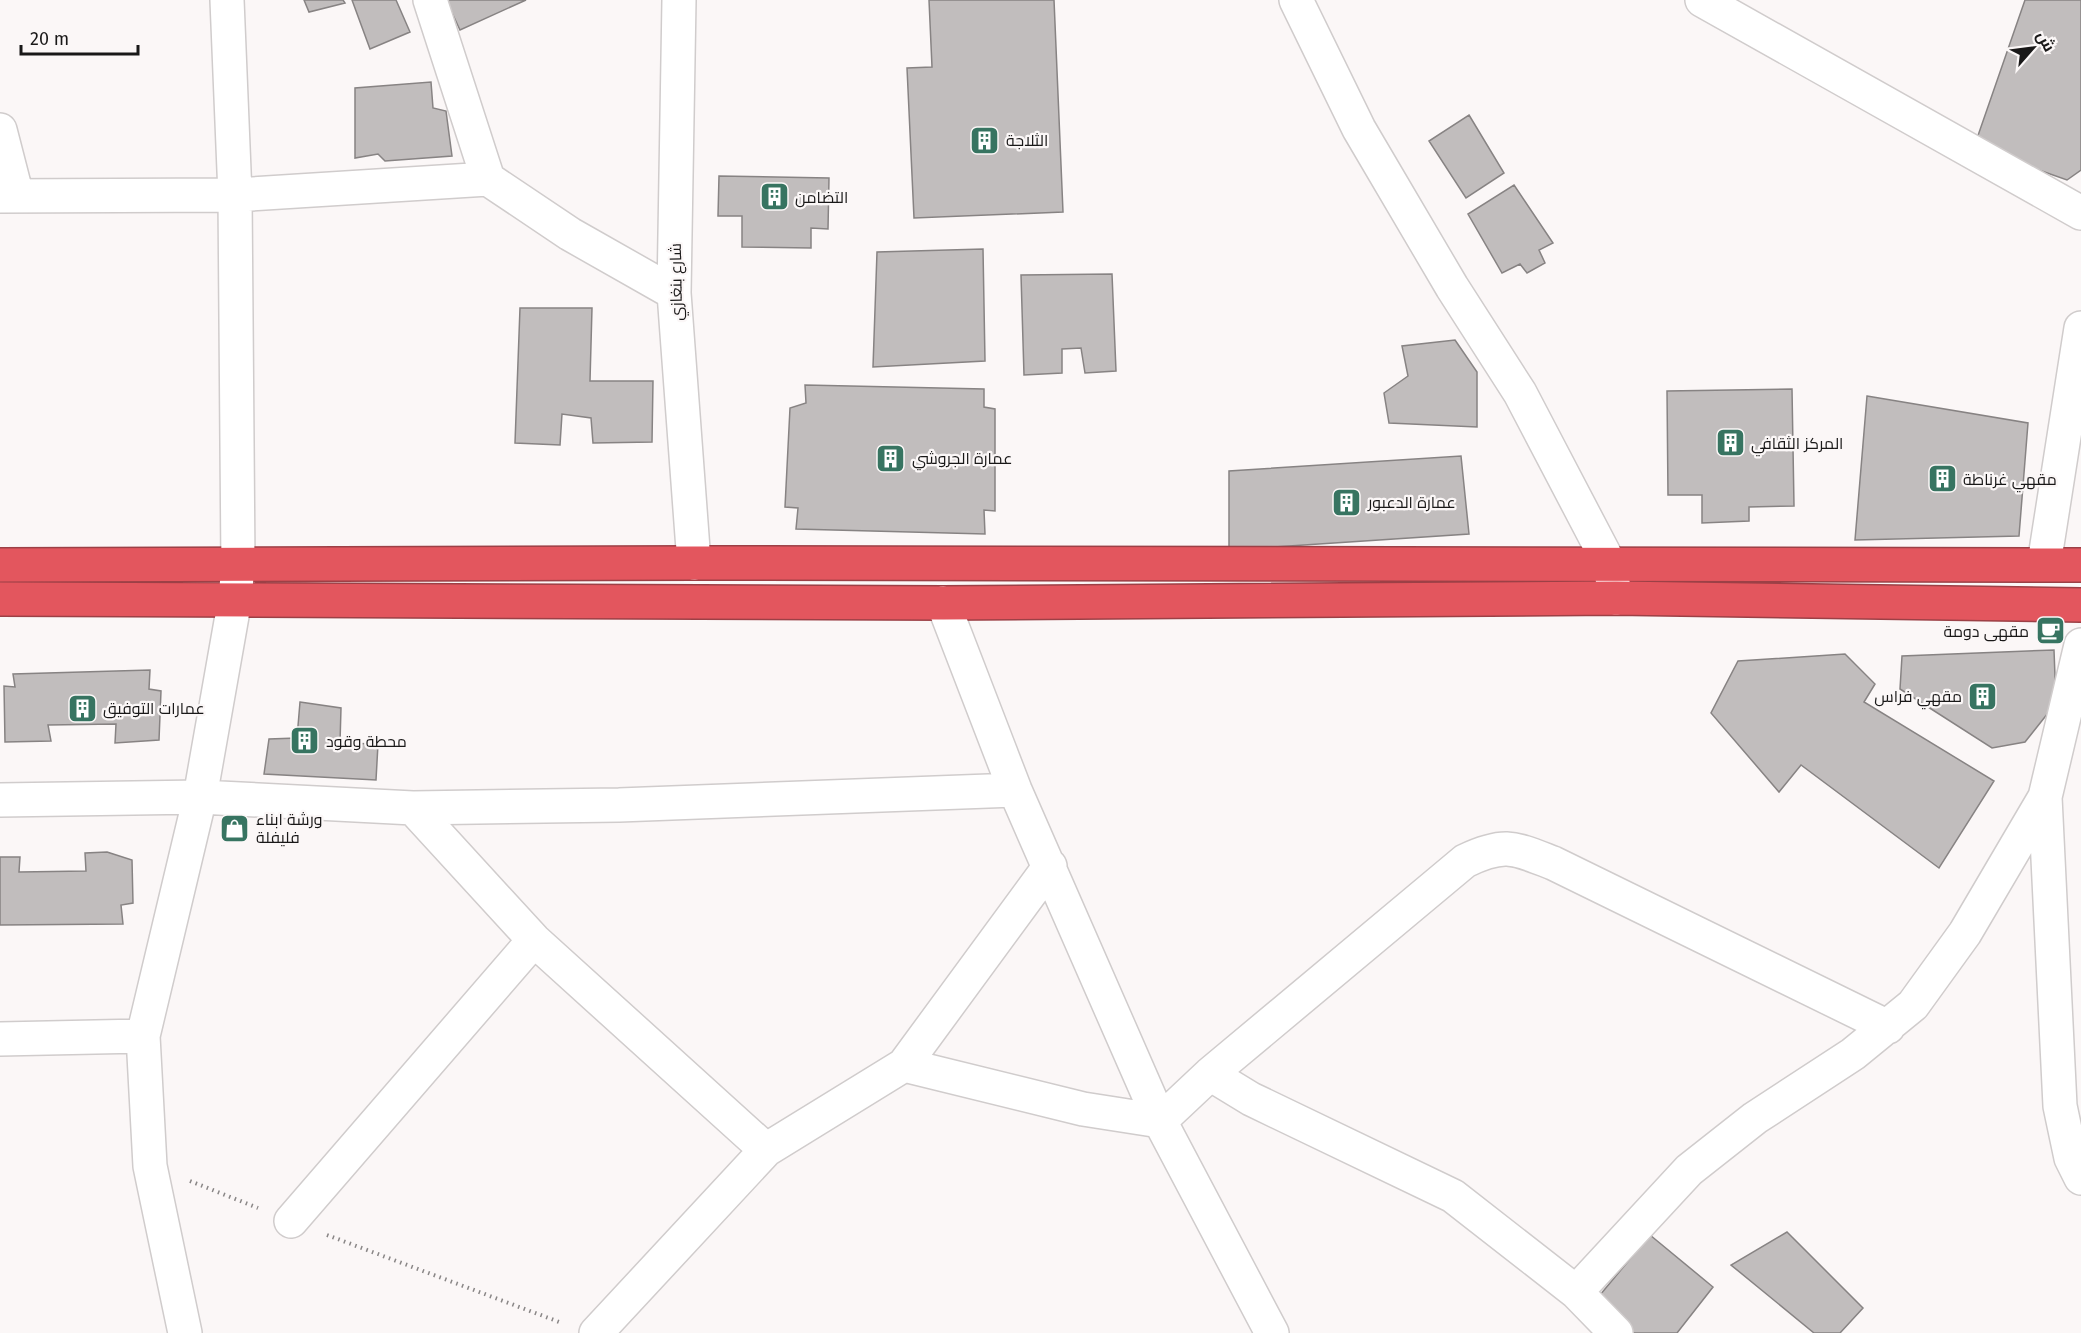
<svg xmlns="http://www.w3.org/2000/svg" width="2081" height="1333" font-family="'Fira Sans',Cairo,sans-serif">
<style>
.building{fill:#c1bdbd;stroke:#878383;stroke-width:1.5}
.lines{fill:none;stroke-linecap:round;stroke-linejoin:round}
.street-casing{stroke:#d0cccc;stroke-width:36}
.highway-casing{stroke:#9c4046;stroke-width:36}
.path{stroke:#898686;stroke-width:4;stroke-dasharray:1.5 4.5;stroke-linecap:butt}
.street{stroke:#fff;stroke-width:33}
.highway{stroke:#e3565e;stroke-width:33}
.labels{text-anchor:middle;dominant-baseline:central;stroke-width:4.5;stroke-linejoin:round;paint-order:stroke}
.poi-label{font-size:16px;fill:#191818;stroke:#fbf7f7;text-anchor:start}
.street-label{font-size:16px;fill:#191818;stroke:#fbf7f7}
</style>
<rect width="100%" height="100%" fill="#fbf7f7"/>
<!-- building -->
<path class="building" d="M304,0H343L345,3L309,12Z
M352,0H396L410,32L370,49Z
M446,0H526L460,30Z
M929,0H1054L1063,212L914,218L907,68L932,67Z
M2025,0H2081V170L2067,180L1974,147Z
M431,82L433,108L446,111L452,156L385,161L378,154L355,158V88Z
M1469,115L1504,173L1466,198L1429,141Z
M719,176L829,178L828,229L811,228V248L742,247V216H718Z
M1514,185L1553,243L1539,250L1545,263L1527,273L1520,264L1502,273L1468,214Z
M983,249L985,361L873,367L877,252Z
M1112,274L1116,371L1085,373L1081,348L1062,349V373L1024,375L1021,275Z
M520,308H592L590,381H653L652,442L593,443L591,418L562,414L560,445L515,443Z
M1455,340L1477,372V427L1389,423L1384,393L1408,376L1402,346Z
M805,385L984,389V407L995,409V511L984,510L985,534L796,529L798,508L785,507L790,408L806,403Z
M1792,389L1794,506L1749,507V521L1702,523V495H1668L1667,391Z
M1867,396L2028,423L2019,536L1855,540Z
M1461,456L1469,534L1229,550V471Z
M2054,650L2056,703L2025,742L1992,748L1900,689L1902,656Z
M1845,654L1875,684L1864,702L1994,781L1939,868L1801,765L1779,792L1711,713L1738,661Z
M150,670L149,689L161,691L159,740L115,743L116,724L48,725L51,741L5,742L4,686L15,687L13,674Z
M300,702L341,708L340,743L378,744L376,780L264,774L269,739L297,738Z
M107,852L132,860L133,903L121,905L123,924L0,925V857H20L19,872L86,871L85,853Z
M1787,1232L1863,1308L1840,1333H1814L1731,1265Z
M1650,1235L1713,1287L1677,1333H1633L1595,1301Z"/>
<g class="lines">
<defs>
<path id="street" d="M430,0L488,179L570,234L674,293
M679,0L674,293L694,563
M1296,0L1359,129L1452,287L1520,393L1609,563L1616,598
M1702,0L2081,213
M0,130L17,196
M0,196L235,195L488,179
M2044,564L2081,328
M943,603L1015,790L1160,1121L1272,1333
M2081,645L2045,797L2060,1106L2071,1158L2081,1178
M0,800L200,797L413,808L619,805L1015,790
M413,808L534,940L766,1150
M0,1039L143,1036
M904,1065L1083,1109L1160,1121L1210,1074L1465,861C1505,842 1514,848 1553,863L1888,1027
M1210,1074L1251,1099L1453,1196L1576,1292L1616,1333
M291,1221L534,940
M1576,1292L1689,1170L1755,1118L1853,1054L1913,1005L1965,933L2045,797
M185,1333L150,1166L143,1036L200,797L235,599L238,565L235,195L227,0
M596,1333L766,1150L904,1065L1050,866"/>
<path id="highway" d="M0,565L694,563L2081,565
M0,599L943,603L1616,598L2081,605"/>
</defs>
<!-- street casing -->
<use href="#street" class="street-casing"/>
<!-- highway casing -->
<use href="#highway" class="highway-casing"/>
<!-- path -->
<path class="path" d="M190,1181L258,1208
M327,1235L562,1323"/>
<!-- street -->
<use href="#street" class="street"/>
<!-- highway -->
<use href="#highway" class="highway"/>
</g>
<!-- icons -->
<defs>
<symbol id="building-square" viewBox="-11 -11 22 22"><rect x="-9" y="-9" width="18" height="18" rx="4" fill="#377461" stroke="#fbf7f7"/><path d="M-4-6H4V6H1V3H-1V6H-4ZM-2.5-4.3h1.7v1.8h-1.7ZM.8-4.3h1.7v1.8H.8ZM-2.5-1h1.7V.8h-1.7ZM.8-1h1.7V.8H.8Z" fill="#fff"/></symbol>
<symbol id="cafe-square" viewBox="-11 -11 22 22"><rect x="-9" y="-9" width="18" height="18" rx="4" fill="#377461" stroke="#fbf7f7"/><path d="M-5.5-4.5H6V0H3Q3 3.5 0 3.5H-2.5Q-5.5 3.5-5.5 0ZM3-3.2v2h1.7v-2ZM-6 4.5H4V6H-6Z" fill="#fff"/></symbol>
<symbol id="shop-square" viewBox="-11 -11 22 22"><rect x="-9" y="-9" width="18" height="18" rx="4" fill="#377461" stroke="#fbf7f7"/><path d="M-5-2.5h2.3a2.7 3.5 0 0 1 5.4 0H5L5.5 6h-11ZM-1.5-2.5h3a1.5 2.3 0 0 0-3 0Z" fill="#fff"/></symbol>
</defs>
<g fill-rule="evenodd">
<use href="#building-square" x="968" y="124" width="33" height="33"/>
<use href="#building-square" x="758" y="180" width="33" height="33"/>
<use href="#building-square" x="1714" y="426" width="33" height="33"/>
<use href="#building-square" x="874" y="442" width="33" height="33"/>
<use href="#building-square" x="1926" y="462" width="33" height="33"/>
<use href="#building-square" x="1330" y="486" width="33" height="33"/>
<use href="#cafe-square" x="2034" y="614" width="33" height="33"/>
<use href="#building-square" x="1966" y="680" width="33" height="33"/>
<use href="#building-square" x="66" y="692" width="33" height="33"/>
<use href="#building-square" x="288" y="724" width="33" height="33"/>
<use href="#shop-square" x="218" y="812" width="33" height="33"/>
</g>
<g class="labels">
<!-- poi labels -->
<g class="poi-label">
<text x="1006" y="140">الثلاجة</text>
<text x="795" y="197">التضامن</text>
<text x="1751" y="443">المركز الثقافي</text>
<text x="912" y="458">عمارة الجروشي</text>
<text x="1963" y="479">مقهي غرناطة</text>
<text x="1368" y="502">عمارة الدعبور</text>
<text x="2029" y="631" text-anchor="end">مقهى دومة</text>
<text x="1962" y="696" text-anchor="end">مقهي فراس</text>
<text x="103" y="708">عمارات التوفيق</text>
<text x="326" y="741">محطة وقود</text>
<text x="256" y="819">ورشة ابناء<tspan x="256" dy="18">فليفلة</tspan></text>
</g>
<!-- street labels -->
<g class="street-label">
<text transform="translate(676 282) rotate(-91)">شارع بنغازي</text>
</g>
</g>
<!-- north arrow -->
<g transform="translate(2033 48) rotate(62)" stroke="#fbf7f7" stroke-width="4.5" paint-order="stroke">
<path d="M0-4.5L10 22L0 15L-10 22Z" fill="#191818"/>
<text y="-9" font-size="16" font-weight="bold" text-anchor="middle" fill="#191818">ش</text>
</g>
<!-- scale -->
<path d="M21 45v9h117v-9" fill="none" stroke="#191818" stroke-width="3"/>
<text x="30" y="45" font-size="18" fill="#191818" stroke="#fbf7f7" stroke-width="4.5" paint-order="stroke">20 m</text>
</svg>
